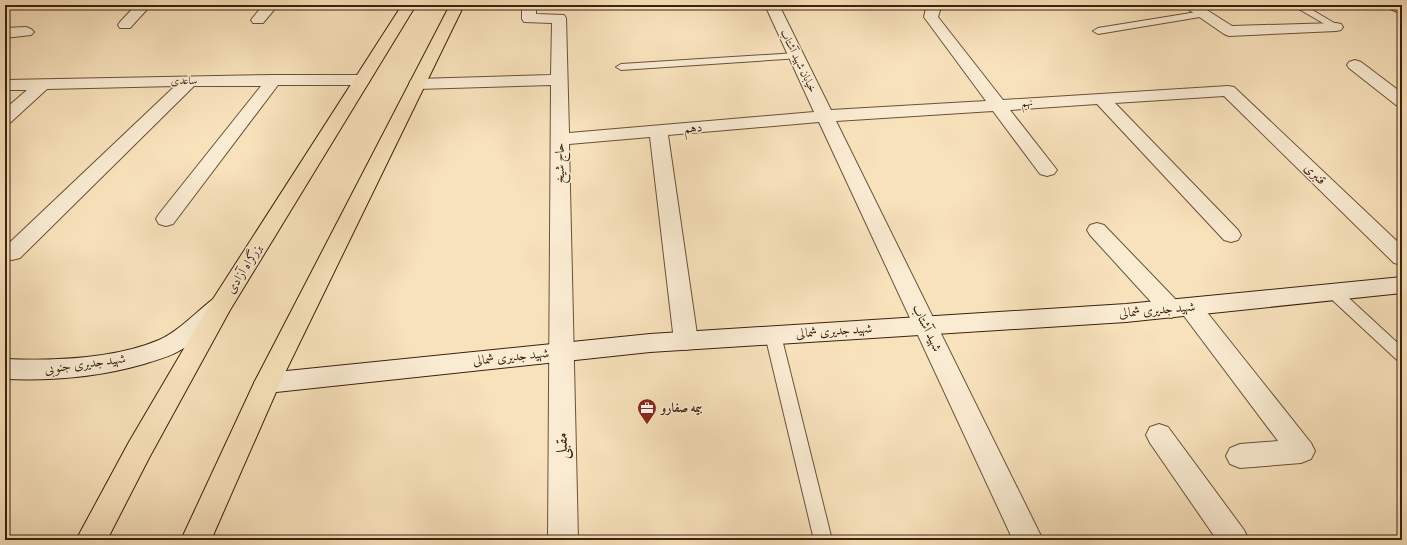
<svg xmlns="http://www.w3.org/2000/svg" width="1407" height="545" font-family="'Libre Bodoni',Amiri,serif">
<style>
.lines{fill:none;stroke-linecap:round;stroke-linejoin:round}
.lane-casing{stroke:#6b5138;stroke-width:2}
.street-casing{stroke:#6b5138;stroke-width:2}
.secondary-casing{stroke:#3c210c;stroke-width:2}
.highway-casing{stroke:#3c210c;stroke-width:2}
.lane{fill:#faecd3;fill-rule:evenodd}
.street{fill:#faecd3;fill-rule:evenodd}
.secondary{fill:#faecd3;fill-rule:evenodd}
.highway{fill:#f8e2bc;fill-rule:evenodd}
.labels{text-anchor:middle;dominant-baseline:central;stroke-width:3;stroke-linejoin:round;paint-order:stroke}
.far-street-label{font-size:11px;fill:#3c210c;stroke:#faecd3}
.street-label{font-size:13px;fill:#3c210c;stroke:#faecd3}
.poi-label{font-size:13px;font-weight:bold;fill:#3c210c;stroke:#faecd3;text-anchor:start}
.near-street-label{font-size:16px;fill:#3c210c;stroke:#faecd3}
</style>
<rect width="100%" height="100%" fill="#f8e2bc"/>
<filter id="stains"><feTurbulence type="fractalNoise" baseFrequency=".005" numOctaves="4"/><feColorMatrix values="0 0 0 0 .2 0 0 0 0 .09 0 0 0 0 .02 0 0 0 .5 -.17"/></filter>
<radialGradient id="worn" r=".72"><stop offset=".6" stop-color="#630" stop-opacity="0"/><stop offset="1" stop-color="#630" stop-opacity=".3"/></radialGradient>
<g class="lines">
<defs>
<path id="lane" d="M1292,5H1304L1341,27L1339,29H1333Z
M1203,11L1206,12V16L1098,34L1093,31L1098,28Z
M796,53L801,56L800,58L621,70L616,67L621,64Z
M1333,287L1338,288L1402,347V362L1397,360L1328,296L1326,292L1328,288Z
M773,329L778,331L781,335L832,540H814L765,335L768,331Z"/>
<path id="street" d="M136,5H151L130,28H120L118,25L120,22Z
M263,5H278L263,23H253L251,20Z
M522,5H536V14L564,15L566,18L569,133L814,112L765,5H779L831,110L986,101L924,17L926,8L924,5H940L941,7L938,17L1003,100L1228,86L1234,87L1402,246V265L1394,263L1224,96L1115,103L1238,230L1241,235L1238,240L1231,242L1224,240L1097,104L1010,110L1057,170L1054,174L1047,176L1040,174L993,111L836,121L1043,540H1013L819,122L668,135L698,341L694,348L686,350L678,348L674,341L650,137L569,144L578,540H548L551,85L417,89L411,88L409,84L411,80L417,79L551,75L552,23L524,22L522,19Z
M1182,5H1199L1232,26L1336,23L1341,24L1343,27L1341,30L1336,31L1229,36L1224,34Z
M1386,5H1402V14L1388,8Z
M26,27L31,29L34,32L31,35L5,38V28Z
M1355,60L1361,62L1402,93V106L1396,105L1349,68L1347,65L1349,62Z
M274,75H362L368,77L370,80L368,83L362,85H278L173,224L166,226L159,224L156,219L159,214L261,86H194L20,258L12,260L5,258V247L175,86L47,89L11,122L5,123V109L27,90H5V80Z
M1097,223L1104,225L1180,304L1182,301L1190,299L1198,301L1311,443L1315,451L1311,459L1301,463L1240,468L1230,464L1226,456L1230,448L1240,444L1278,441L1181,312L1179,315L1171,318L1163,315L1090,235L1087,230L1090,225Z
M1159,424L1168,427L1244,530L1249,540H1217L1150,443L1146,435L1150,427Z"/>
<path id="secondary" d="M1402,277V293L1126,322L650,352L267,393L258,390L254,383L258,376L267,373L650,334L1126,304Z
M221,297L229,299L232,305L229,311C213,324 197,341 179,351C169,357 156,360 144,364C99,377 52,381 5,379V359C53,361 114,359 159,340C179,331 196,312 213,299Z"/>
<path id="highway" d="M402,5H416L230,310L149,458L107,540H76L129,442L213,299Z
M450,5H464L280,383L211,540H181L254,383Z"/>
</defs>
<!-- lane casing -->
<use href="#lane" class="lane-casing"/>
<!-- street casing -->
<use href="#street" class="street-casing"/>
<!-- secondary casing -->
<use href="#secondary" class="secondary-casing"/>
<!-- highway casing -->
<use href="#highway" class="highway-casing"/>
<!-- lane -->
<use href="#lane" class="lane"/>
<!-- street -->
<use href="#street" class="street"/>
<!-- secondary -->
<use href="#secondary" class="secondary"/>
<!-- highway -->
<use href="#highway" class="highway"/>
</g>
<!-- icons -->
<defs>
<symbol id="office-pin" viewBox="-11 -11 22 30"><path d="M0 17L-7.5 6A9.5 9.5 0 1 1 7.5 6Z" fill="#8f2418" stroke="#faecd3"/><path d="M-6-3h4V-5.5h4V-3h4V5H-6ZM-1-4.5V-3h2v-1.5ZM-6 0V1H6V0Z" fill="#fff"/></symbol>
</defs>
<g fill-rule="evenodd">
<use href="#office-pin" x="636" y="397" width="22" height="30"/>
</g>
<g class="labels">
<!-- far-street labels -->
<g class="far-street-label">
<text transform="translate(798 61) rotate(64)">خیابان شهید آشتاب</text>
<text transform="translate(184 81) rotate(-1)">ساعدی</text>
<text transform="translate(1027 103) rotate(-4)">نهم</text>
</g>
<!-- street labels -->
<g class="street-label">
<text transform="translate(693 128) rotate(-5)">دهم</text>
<text transform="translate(560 163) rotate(-90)">حاج شیخ</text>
<text transform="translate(1315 174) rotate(44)">قنبری</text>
<text transform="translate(244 269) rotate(-58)">بزرگراه آزادی</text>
<text transform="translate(1157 310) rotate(-5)">شهید جدیری شمالی</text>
<text transform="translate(927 328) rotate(64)">شهید آشتاب</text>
<text transform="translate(834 331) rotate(-4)">شهید جدیری شمالی</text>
<text transform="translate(511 357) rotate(-6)">شهید جدیری شمالی</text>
<text transform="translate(85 364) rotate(-8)">شهید جدیری جنوبی</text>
</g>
<!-- poi labels -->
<g class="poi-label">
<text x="661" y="408">بیمه صفارو</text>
</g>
<!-- near-street labels -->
<g class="near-street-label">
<text transform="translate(562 446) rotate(-91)">مقبلی</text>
</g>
</g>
<!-- margin -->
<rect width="1407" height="545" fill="none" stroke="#f8e2bc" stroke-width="20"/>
<rect x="6" y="6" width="1395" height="533" fill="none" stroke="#3c210c" stroke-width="2"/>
<rect x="10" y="10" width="1387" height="525" fill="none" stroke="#3c210c"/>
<rect width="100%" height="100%" filter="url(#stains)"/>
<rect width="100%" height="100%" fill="url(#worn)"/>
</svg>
